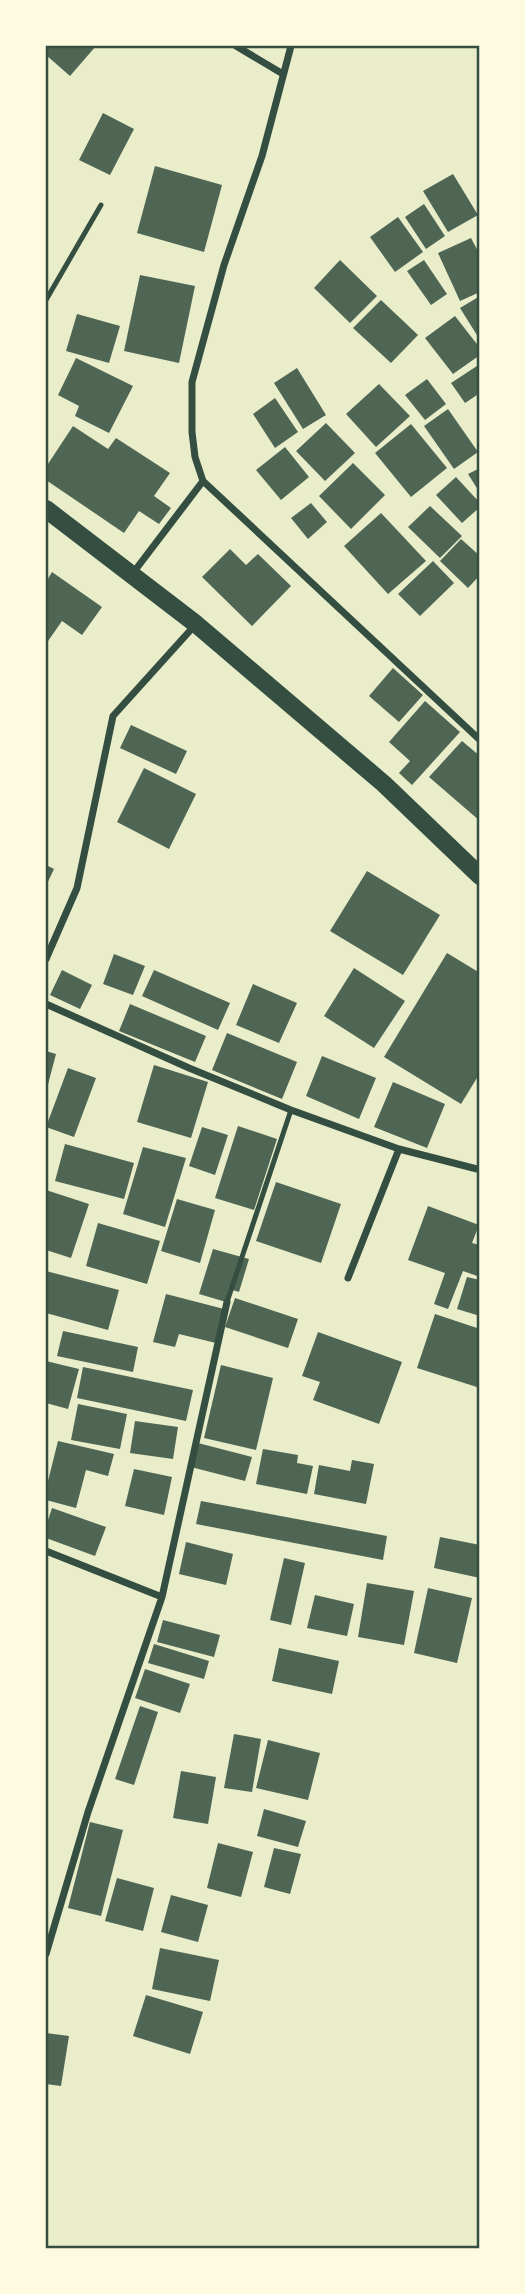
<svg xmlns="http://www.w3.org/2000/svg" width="525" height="2294" font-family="'Alegreya Sans',sans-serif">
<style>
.building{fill:#4f6655}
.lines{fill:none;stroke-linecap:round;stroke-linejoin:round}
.service{stroke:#344e41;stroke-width:5}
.minor{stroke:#344e41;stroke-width:7}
.primary{stroke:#344e41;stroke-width:18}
.neatline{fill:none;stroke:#344e41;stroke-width:2.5}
</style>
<rect width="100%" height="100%" fill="#e9edc9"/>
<!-- building -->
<path class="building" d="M46,46H96L70,76L46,55Z
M103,113L134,129L110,175L79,160Z
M155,166L222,185L204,252L137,233Z
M453,174L478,215L448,232L423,191Z
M424,204L445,236L426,249L405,217Z
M398,217L423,252L395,272L370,237Z
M471,238L480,255V292L460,301L438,253Z
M340,260L377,296L350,323L314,288Z
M424,260L447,294L431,305L407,271Z
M140,275L195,286L179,363L124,351Z
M480,296V340L460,308Z
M381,300L418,335L391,363L353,328Z
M77,314L120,326L109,363L66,351Z
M455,316L480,348V355L453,374L425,338Z
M76,358L133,386L109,433L75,416L79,406L58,395Z
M480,364V393L465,403L451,383Z
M297,368L326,415L303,429L274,383Z
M427,379L446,404L425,420L405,395Z
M379,384L410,416L376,447L346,414Z
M275,398L298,432L275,448L253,414Z
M448,409L478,452L454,469L424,426Z
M326,423L355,453L325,481L296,451Z
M411,424L447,468L411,497L375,453Z
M73,426L108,449L116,438L170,473L154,496L171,508L159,524L139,511L124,533L46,480V467Z
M285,447L309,477L281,500L256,470Z
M353,463L385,495L351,529L319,496Z
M480,468V493L468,474Z
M456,477L480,503V507L462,523L436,495Z
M311,503L327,522L308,539L291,518Z
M430,506L462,536L440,558L408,527Z
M381,513L426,561L388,594L344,546Z
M461,539L480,556V575L468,588L440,561Z
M230,549L246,565L258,554L291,586L252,626L202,577Z
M433,561L454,583L420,616L398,594Z
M52,572L102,607L82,635L62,621L46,644V582Z
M393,668L423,695L399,722L369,696Z
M425,701L460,732L412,785L399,773L410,761L389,742Z
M131,725L187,751L176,774L120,748Z
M462,741L480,756V821L429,777Z
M144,768L196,794L169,849L117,822Z
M46,865L54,869L46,886Z
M367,871L440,915L403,975L330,931Z
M447,953L480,973V1073L461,1104L384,1057Z
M114,954L145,966L133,995L103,984Z
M354,968L405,1001L374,1048L324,1016Z
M62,970L92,985L80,1009L50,995Z
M154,970L230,1003L218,1030L142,996Z
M253,984L297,1003L279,1043L236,1025Z
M130,1004L206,1036L195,1062L119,1031Z
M227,1033L297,1062L282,1099L212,1070Z
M46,1051L56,1054L46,1092Z
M322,1056L376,1078L359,1119L306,1096Z
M154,1065L208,1082L191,1138L137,1122Z
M68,1068L96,1078L74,1137L46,1127Z
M393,1082L445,1104L427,1148L374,1127Z
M238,1126L277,1139L254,1210L215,1198Z
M202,1127L228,1135L215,1175L189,1166Z
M65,1144L134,1163L124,1199L55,1181Z
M143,1147L186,1158L165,1227L123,1214Z
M276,1182L341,1204L321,1263L256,1241Z
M46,1190L89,1204L71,1258L46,1250Z
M177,1199L215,1210L200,1263L161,1251Z
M428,1206L479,1225L472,1243L480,1245V1277L463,1271L448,1309L434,1304L445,1273L408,1260Z
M98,1223L160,1241L147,1284L86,1266Z
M213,1249L249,1259L239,1292L229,1289L226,1302L199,1294Z
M46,1271L119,1290L108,1330L46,1313Z
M467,1277L480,1280V1316L457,1309Z
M166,1294L224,1309L216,1343L179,1334L175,1347L153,1342Z
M235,1298L298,1319L288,1348L225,1327Z
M435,1314L480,1329V1388L417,1368Z
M63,1331L138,1347L133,1372L57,1356Z
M318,1332L402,1362L379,1424L313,1400L320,1382L302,1376Z
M46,1361L79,1369L68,1409L46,1403Z
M221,1365L273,1378L256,1450L204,1438Z
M83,1367L193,1390L186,1421L77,1398Z
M78,1404L127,1414L120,1449L71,1440Z
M135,1421L178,1427L173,1459L130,1453Z
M58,1441L114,1454L108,1476L86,1470L76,1508L46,1500V1489Z
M198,1443L252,1457L245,1481L191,1467Z
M263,1449L298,1455L297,1463L313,1466L307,1494L256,1484Z
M352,1460L374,1464L366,1504L314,1494L319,1465L350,1471Z
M134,1469L172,1477L164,1515L125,1506Z
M201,1501L387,1536L383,1560L196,1524Z
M52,1508L106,1527L95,1556L46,1538V1526Z
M440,1537L480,1545V1578L434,1568Z
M186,1542L233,1554L226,1585L179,1574Z
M284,1558L305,1563L291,1625L270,1620Z
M367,1583L414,1591L404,1645L358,1637Z
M428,1588L472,1598L457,1663L414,1653Z
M315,1595L354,1604L347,1636L307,1628Z
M163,1620L220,1635L214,1657L157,1642Z
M154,1644L209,1661L204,1679L148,1663Z
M279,1648L339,1661L332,1694L272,1681Z
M145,1669L190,1684L180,1713L135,1698Z
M140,1706L158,1712L134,1785L115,1779Z
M234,1734L261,1739L252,1792L224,1788Z
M268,1740L320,1753L308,1800L256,1788Z
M181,1771L216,1777L208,1824L173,1818Z
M264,1809L306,1821L298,1847L257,1836Z
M90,1822L123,1830L101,1916L68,1908Z
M218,1843L253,1852L241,1897L207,1888Z
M274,1848L301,1854L290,1894L264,1887Z
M117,1878L154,1888L143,1931L105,1921Z
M171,1895L208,1905L198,1942L161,1932Z
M160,1948L219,1960L210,2001L152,1989Z
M146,1995L203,2012L190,2054L133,2036Z
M46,2033L69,2036L61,2086L46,2084Z"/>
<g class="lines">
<!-- service -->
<path class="service" d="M46,300L101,205
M227,1302L291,1110"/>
<!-- minor -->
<path class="minor" d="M236,46L283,74
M291,46L262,156L224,265L192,382V432L195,457L203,481L480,740
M133,573L203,481
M46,959L77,888L113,716L196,624
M46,1004L189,1068L291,1110L399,1149L477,1169
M348,1278L399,1149
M46,1551L162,1597L88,1812L46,1954
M162,1597L227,1302"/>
<!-- primary -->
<path class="primary" d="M46,509L196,624L384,784L480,876"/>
</g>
<!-- border -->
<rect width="525" height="2294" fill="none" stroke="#fefae0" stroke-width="94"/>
<rect x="47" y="47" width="431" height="2200" class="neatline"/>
</svg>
